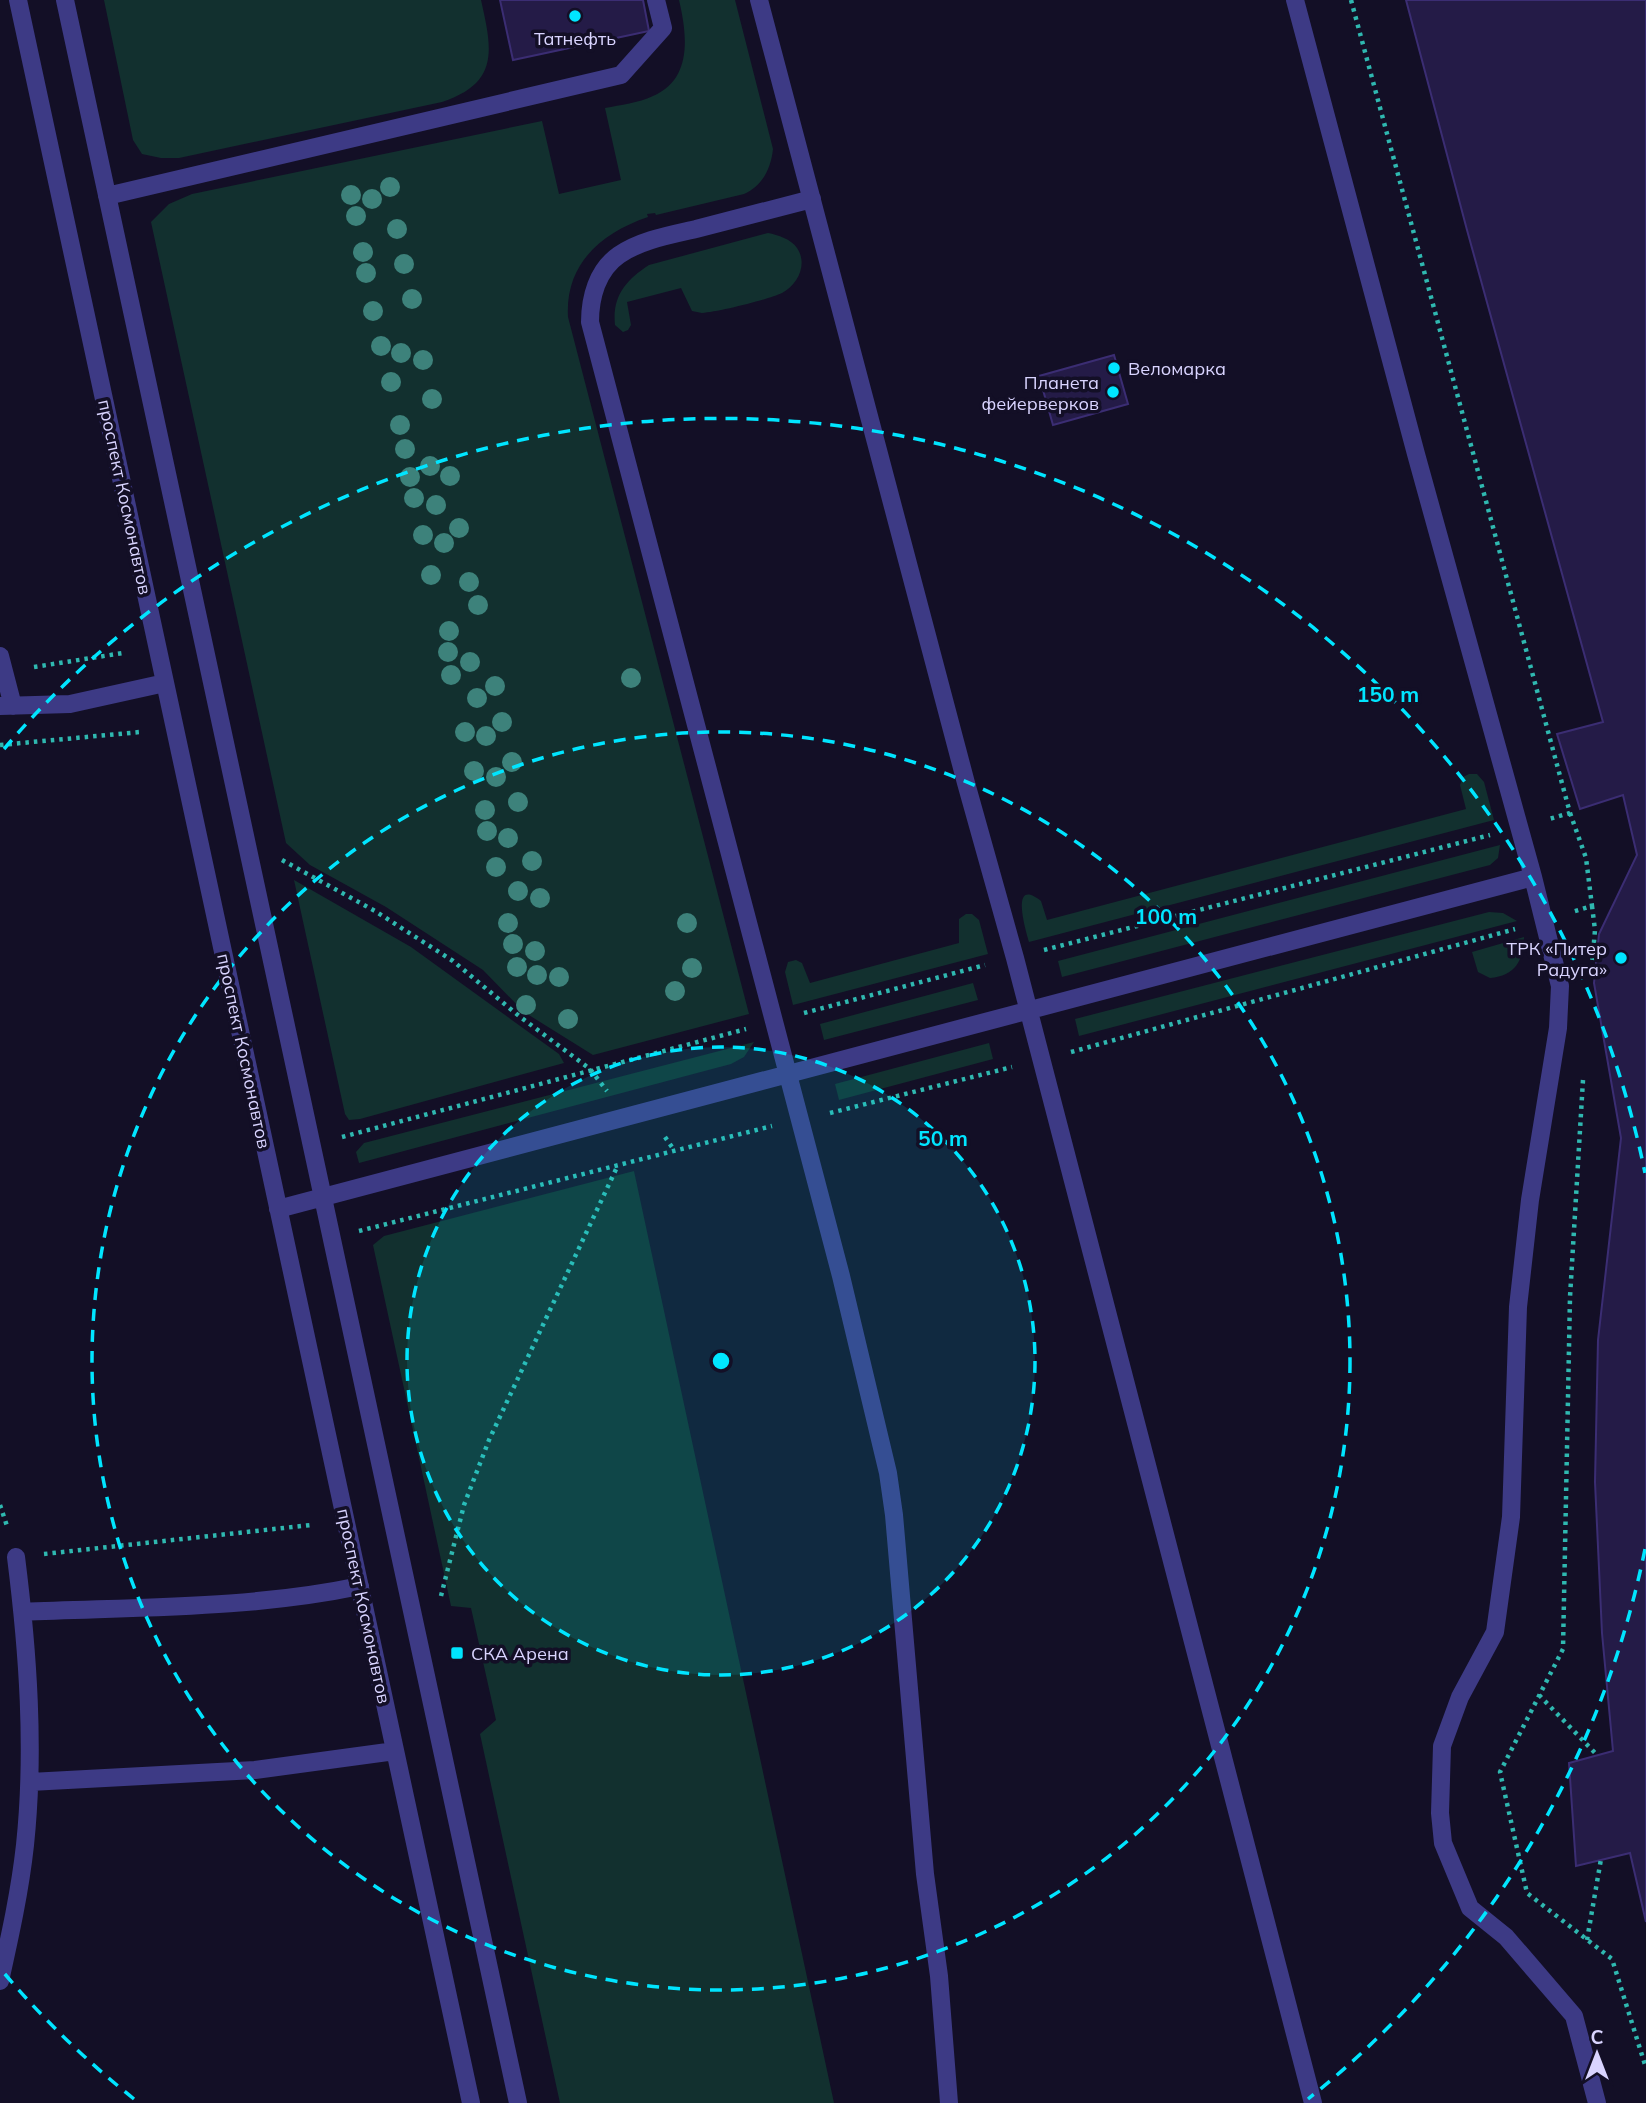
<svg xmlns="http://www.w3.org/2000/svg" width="1646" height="2103" font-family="Mulish,sans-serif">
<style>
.green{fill:#12302f}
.building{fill:#241b47;stroke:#3b2d73;stroke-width:2}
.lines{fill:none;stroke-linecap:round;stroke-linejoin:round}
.path{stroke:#2fb8b0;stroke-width:4.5;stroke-dasharray:3.5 5;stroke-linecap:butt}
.minor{stroke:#3d3a85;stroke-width:18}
.tree{fill:#3d827b}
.ring{fill:none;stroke:#00e5ff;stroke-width:3.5;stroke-dasharray:12 9}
.poi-dot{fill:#00e5ff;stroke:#130f26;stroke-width:2.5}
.labels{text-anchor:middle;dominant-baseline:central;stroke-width:7;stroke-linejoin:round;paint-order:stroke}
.poi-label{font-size:18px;fill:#d9d4ff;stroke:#130f26;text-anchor:start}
.street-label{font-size:18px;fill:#d9d4ff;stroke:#130f26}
.centre{fill:#00e5ff;stroke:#130f26;stroke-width:3.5}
.ring-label{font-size:21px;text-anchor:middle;font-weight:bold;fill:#00e5ff;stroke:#130f26;stroke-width:7;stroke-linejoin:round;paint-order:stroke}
</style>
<rect width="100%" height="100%" fill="#130f26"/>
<!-- green -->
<path class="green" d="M104,0H481C492,49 500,83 442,102L179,158H161L142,154L133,140Z
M679,0H735L773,149C771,169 762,186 744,194L656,215L655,213L647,214L648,217C601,233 565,264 568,317L749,1014L593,1055L524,1012L483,970L386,907L310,865L286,843L151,222L169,204L192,194L542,121L559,194L621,180L605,108C621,105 638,103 653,96C693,79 687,34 679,0Z
M768,233C778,235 791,239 797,248C808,264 798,285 782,293C767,300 718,312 702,313L692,311L681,288L627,302L631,325L628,330L623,332L615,325C612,296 626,280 649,265Z
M1469,774H1477L1484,782L1494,820L1029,942C1026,931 1009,876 1041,901L1047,920L1466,809L1460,785L1463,777Z
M1500,845L1498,858L1490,865L1062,977L1058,961Z
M294,880L411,947L559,1054L564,1063L360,1119L349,1120L345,1114Z
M1489,912L1503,913L1517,921L1079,1036L1075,1019Z
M966,914H972L979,920L988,954L793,1005L785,972L788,962L796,960L802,963L810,983L959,943V919Z
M1524,937C1524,960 1515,976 1490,978L1478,972L1472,952Z
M973,983L978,1000L824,1040L820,1024Z
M754,1042L744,1057L731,1064L359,1163L356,1152L364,1143Z
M989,1043L993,1059L839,1100L835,1084Z
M634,1171L834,2103H560L480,1734L496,1720L471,1608L451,1606L373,1245L384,1236Z"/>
<!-- building -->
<path class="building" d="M500,0H643L649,31L513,60Z
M1406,0H1646V1922L1630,1853L1576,1866L1569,1763L1613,1751L1602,1633L1595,1482L1598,1340L1621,1138L1594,983L1599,934L1637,855L1623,795L1580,809L1557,734L1603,722L1467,230Z
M1114,355L1128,404L1053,425L1039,376Z"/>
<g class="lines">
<!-- path -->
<path class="path" d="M1351,0L1570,813L1549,819
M34,667L123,653
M0,745L140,732
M1570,813L1586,858L1592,906L1572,912
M282,860L375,911L453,961L519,1016L590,1069L607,1091
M1044,950L1490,835
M1591,977L1595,930L1592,906
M804,1013L985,965
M1071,1052L1515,929
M1583,1080L1570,1297L1563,1649L1500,1772L1527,1893L1612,1959L1646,2068
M830,1113L1012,1067
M342,1137L746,1029
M665,1137L674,1150
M359,1231L772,1126
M0,1505L8,1529
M44,1554L311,1525
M441,1596L464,1505L489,1440L618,1165
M1539,1695L1598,1756
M1587,1940L1601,1859"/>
<!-- minor -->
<path class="minor" d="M18,0L471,2103
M65,0L518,2103
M759,0L966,783L1015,958L1313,2103
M1295,0L1416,454L1533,877L1560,986L1558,1028L1530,1200L1518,1307L1511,1517L1495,1632L1460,1697L1442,1746L1440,1813L1443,1843L1470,1908L1506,1937L1574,2016L1597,2103
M107,196L621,75L663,28L656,0
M812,199C773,209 734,219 696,229C670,235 641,240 619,255C597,270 590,298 590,322L841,1276L888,1473L894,1515L925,1874L939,1976L949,2103
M0,656L13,706
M0,706L70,704L165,683
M278,1209L1533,877
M23,1612C134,1607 251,1609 360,1586
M30,1782L255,1770L395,1751
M0,1981C10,1936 20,1891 25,1845C35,1750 28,1652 16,1557"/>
</g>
<!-- trees -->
<g class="tree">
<circle cx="390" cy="187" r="10"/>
<circle cx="351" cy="195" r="10"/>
<circle cx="372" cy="199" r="10"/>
<circle cx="356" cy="216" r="10"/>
<circle cx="397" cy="229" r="10"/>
<circle cx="363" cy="252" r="10"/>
<circle cx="404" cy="264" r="10"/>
<circle cx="366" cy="273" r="10"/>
<circle cx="412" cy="299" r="10"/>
<circle cx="373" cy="311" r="10"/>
<circle cx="381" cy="346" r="10"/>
<circle cx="401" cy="353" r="10"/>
<circle cx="423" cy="360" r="10"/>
<circle cx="391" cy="382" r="10"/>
<circle cx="432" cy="399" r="10"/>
<circle cx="400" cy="425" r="10"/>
<circle cx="405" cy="449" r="10"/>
<circle cx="430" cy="466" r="10"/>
<circle cx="450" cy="476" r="10"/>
<circle cx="410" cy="477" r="10"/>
<circle cx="414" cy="498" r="10"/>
<circle cx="436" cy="505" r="10"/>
<circle cx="459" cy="528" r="10"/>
<circle cx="423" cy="535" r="10"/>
<circle cx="444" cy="543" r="10"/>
<circle cx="431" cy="575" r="10"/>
<circle cx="469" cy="582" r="10"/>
<circle cx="478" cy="605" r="10"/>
<circle cx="449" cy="631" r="10"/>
<circle cx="448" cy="652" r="10"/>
<circle cx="470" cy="662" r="10"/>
<circle cx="451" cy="675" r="10"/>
<circle cx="631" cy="678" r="10"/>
<circle cx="495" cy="686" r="10"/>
<circle cx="477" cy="698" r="10"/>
<circle cx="502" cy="722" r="10"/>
<circle cx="465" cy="732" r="10"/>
<circle cx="486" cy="736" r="10"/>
<circle cx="512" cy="762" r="10"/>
<circle cx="474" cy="771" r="10"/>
<circle cx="496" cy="777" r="10"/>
<circle cx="518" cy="802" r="10"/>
<circle cx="485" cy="810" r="10"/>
<circle cx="487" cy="831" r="10"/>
<circle cx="508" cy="838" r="10"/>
<circle cx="532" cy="861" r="10"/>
<circle cx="496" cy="867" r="10"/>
<circle cx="518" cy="891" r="10"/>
<circle cx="540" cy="898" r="10"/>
<circle cx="508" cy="923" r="10"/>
<circle cx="687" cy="923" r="10"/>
<circle cx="513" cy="944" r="10"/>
<circle cx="535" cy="951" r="10"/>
<circle cx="517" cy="967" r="10"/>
<circle cx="692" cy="968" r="10"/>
<circle cx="537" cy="975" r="10"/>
<circle cx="559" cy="977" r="10"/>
<circle cx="675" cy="991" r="10"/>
<circle cx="526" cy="1005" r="10"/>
<circle cx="568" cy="1019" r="10"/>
</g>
<!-- distance rings -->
<circle cx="721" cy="1361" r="314" fill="#00e5ff" fill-opacity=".12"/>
<g class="ring">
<circle cx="721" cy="1361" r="314"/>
<circle cx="721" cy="1361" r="629"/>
<path d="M1645 1549A943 943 0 0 1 1308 2099M134 2099A943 943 0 0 1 4 1973M4 749A943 943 0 0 1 1645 1173"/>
</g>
<!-- markers -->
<g class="poi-dot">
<circle cx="575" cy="16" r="7"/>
<circle cx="1114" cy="368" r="7"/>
<circle cx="1113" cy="392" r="7"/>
<circle cx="1621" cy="958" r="7"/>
<rect x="450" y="1646" width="14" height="14" rx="3.5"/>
</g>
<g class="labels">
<!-- poi labels -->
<g class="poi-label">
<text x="575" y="38" text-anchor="middle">Татнефть</text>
<text x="1128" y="368">Веломарка</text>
<text x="1099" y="382" text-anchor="end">Планета<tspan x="1099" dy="21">фейерверков</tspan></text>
<text x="1607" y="948" text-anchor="end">ТРК «Питер<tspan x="1607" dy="21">Радуга»</tspan></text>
<text x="471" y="1653">СКА Арена</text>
</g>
<!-- street labels -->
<g class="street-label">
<text transform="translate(125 497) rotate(78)">проспект Космонавтов</text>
<text transform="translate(244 1051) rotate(78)">проспект Космонавтов</text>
<text transform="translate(364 1606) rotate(78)">проспект Космонавтов</text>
</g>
</g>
<circle cx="721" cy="1361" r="10" class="centre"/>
<g class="ring-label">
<text x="1388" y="702">150 m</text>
<text x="1166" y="924">100 m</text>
<text x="943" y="1146">50 m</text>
</g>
<!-- north arrow -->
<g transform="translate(1597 2054)" stroke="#130f26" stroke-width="5" paint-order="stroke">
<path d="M0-5L12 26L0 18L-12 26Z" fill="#d9d4ff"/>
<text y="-10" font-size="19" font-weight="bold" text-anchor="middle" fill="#d9d4ff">С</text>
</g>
</svg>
